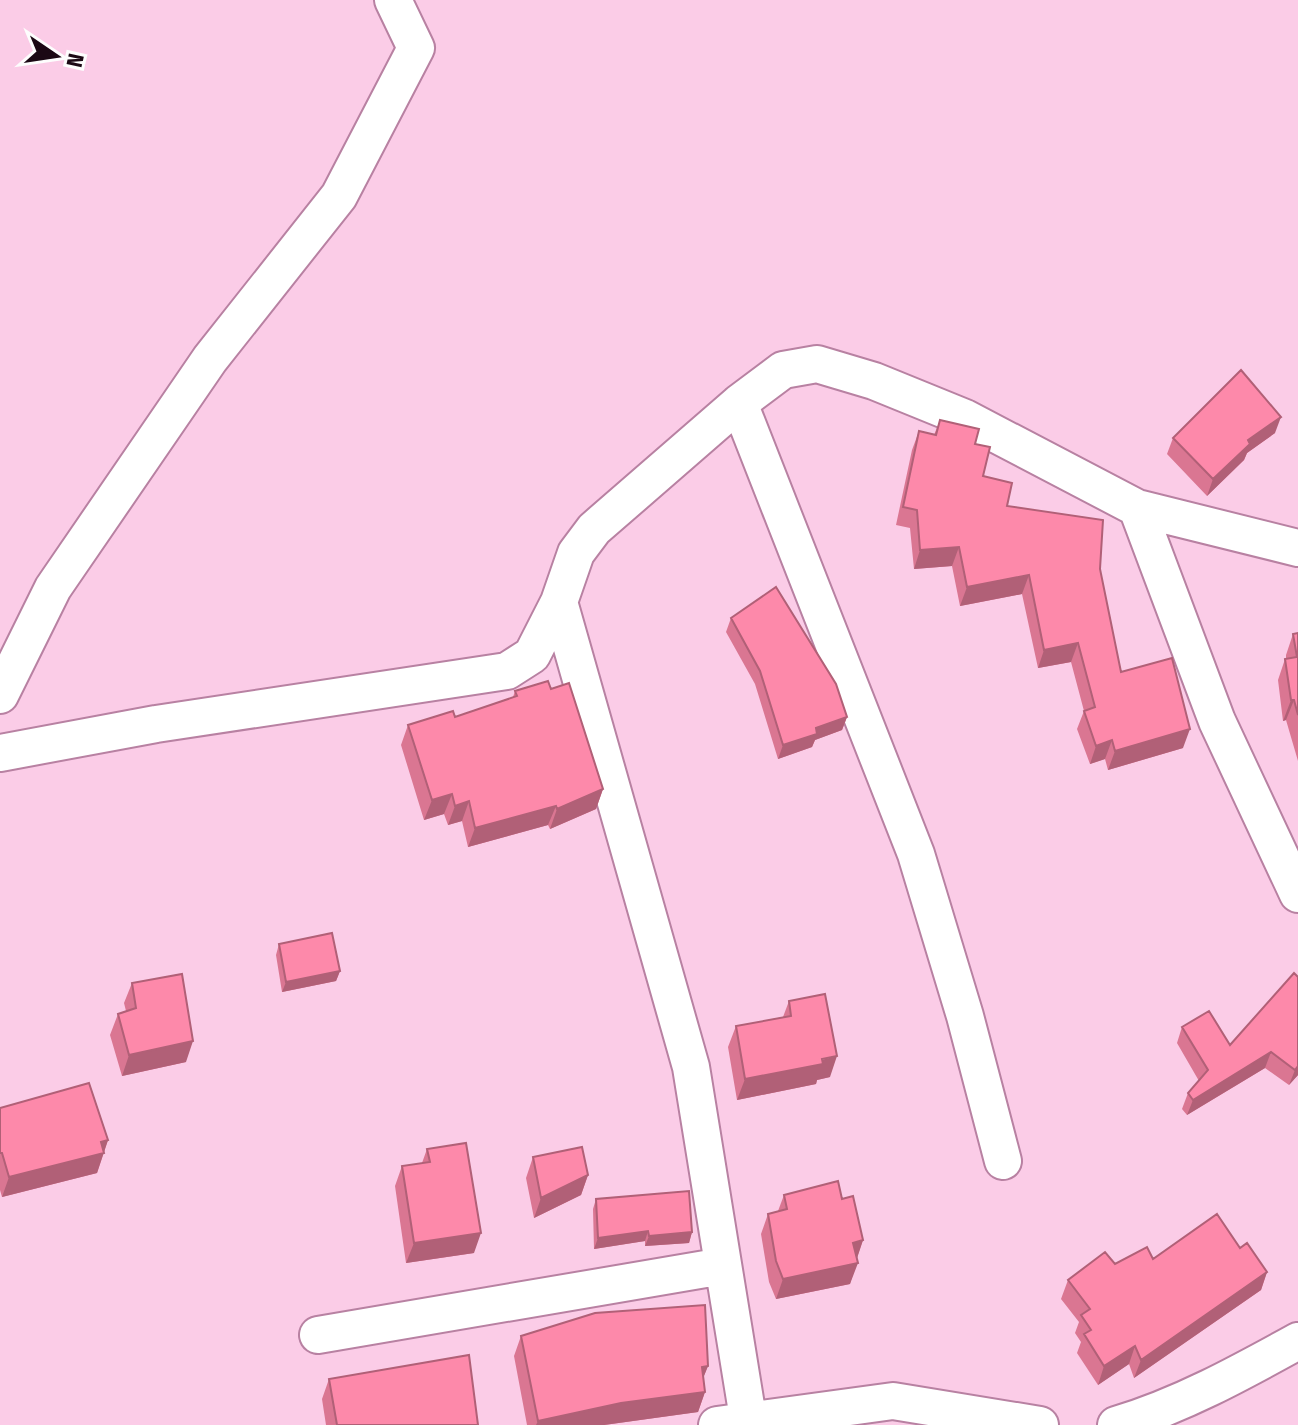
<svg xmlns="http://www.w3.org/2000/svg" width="1298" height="1425" font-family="'Fira Sans Condensed',sans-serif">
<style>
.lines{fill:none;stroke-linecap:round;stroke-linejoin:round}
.minor-casing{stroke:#b881a2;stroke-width:40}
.minor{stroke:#fff;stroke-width:36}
.wall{fill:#da7692}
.shaded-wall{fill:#b16077}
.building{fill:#fd89aa;stroke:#b16077;stroke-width:2}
</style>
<rect width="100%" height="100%" fill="#fbcce7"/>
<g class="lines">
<defs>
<path id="minor" d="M739,403L916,854L965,1016L1003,1161
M1137,508L1217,721L1298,894
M559,602L691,1067L748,1418
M0,695L53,588L210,359L339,196L416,48L393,0
M0,753L156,724L507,671L532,655L559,602L576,553L594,529L739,403L783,370L817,364L874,381L965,418L1137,508L1298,548
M318,1335L723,1266
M717,1425L893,1401L1040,1425
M1116,1425C1180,1406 1240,1373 1298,1341"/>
</defs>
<!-- minor casing -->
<use href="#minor" class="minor-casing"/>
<!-- minor -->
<use href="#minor" class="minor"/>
</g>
<!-- wall -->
<path class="wall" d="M940,420L975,444L983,476L1007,506L1100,569L1121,672L1183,748L1108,770L1105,759L1090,764L1077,729L1084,711L1071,662L1038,668L1022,594L960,606L952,566L914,569L910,528L896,525L912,450L919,431L934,435Z
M1275,433L1247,453L1244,460L1207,496L1167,454L1173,438Z
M731,618L847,717L842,730L815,740L812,747L778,759L755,684L726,632Z
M1298,633V761L1286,720L1283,721L1278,680L1285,659H1286V655L1293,634Z
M551,689L603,789L596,809L550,829L548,825L468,847L462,821L448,825L444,814L424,820L401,745L408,725L455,717L513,697L515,691Z
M279,944L340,971L336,981L282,992L276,955Z
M1294,973L1298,1075L1289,1085L1265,1068L1187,1115L1182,1109L1188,1093L1199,1081L1177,1043L1182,1027L1230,1045Z
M132,983L186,1062L122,1076L110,1035L118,1014L126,1011L124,1003Z
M789,1001L830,1077L817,1080L816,1084L737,1100L728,1047L736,1026L783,1017Z
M0,1108L108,1140L97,1173L2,1197L0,1190Z
M427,1149L474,1253L406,1263L395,1186L402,1166L422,1163Z
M533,1157L588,1175L581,1195L534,1218L526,1178Z
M784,1195L842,1199L863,1240L857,1258L850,1284L776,1299L769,1282L761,1234L768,1214L778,1211Z
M596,1199L692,1232L689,1243L645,1246V1241L594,1249L593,1209Z
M1240,1248L1267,1272L1261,1290L1134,1378L1129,1364L1098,1385L1077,1353L1081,1342L1075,1333L1079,1322L1061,1299L1068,1280L1153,1259Z
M521,1336L708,1366L703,1378L705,1392L698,1412L604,1425H527L514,1356Z
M329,1379L478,1425H326L322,1399Z"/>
<!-- shaded-wall -->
<path class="shaded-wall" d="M1281,417L1275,433L1247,453L1244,460L1207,496L1213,479L1248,440Z
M959,547L952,566L914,569L920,550Z
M1029,575L1022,594L960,606L967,587Z
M1078,643L1071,662L1038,668L1044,650Z
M1291,700H1294L1286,720L1283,721Z
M847,717L842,730L815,740L812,747L778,759L783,745L816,728Z
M1190,729L1183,748L1108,770L1115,751Z
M1112,740L1105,759L1090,764L1096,746Z
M603,789L596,809L550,829L557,809Z
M452,794L444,814L424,820L432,800Z
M469,801L462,821L448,825L455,806Z
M556,806L548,825L468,847L475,828Z
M340,971L336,981L282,992L286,982Z
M193,1041L186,1062L122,1076L129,1055Z
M1271,1052L1265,1068L1187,1115L1193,1100Z
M837,1056L830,1077L817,1080L816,1084L737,1100L745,1079Z
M1298,1066V1075L1289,1085L1295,1070Z
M108,1140L97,1173L2,1197L9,1177Z
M588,1175L581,1195L534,1218L541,1198Z
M648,1231L645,1241L594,1249L598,1238Z
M692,1232L689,1243L645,1246L649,1236Z
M481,1233L474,1253L406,1263L414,1243Z
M863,1240L856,1261L853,1243Z
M858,1263L850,1284L776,1299L783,1279Z
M1267,1272L1261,1290L1134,1378L1141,1360Z
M1135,1346L1129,1364L1098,1385L1104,1366Z
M708,1366L700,1386L702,1367Z
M705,1392L698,1412L604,1425H536L538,1421L621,1403Z"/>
<!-- building -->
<path class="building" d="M1241,370L1281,417L1248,440L1250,444L1213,479L1173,438Z
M940,420L979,429L975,444L990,447L983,476L1012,483L1007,506L1103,520L1100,569L1121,672L1172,658L1190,729L1115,751L1112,740L1096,746L1084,711L1095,707L1078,643L1044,650L1029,575L967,587L959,547L920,550L917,510L903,507L919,431L936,435Z
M776,587L836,684L847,717L816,728L817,734L783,745L760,671L731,618Z
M1298,633V715L1294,700H1291L1285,659L1297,657L1293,634Z
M548,681L551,689L569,683L603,789L557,809L556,806L475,828L469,801L455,806L452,794L432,800L408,725L453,711L455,717L517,696L515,691Z
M332,933L340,971L286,982L279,944Z
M1294,973L1298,977V1066L1295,1070L1271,1052L1193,1100L1188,1093L1208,1070L1182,1027L1209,1011L1230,1045Z
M182,974L193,1041L129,1055L118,1014L136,1008L132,983Z
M825,994L837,1056L822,1059L823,1064L745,1079L736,1026L791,1016L789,1001Z
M89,1083L108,1140L101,1142L104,1153L9,1177L2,1153H0V1108Z
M466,1143L481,1233L414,1243L402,1166L430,1162L427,1149Z
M582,1147L588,1175L541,1198L533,1157Z
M838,1181L842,1199L853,1196L863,1240L853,1243L858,1263L783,1279L776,1261L768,1214L787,1209L784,1195Z
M689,1191L692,1232L649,1236L648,1231L598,1238L596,1199Z
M1217,1214L1240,1248L1247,1243L1267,1272L1141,1360L1135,1346L1104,1366L1084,1334L1091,1330L1081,1315L1090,1309L1068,1280L1105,1252L1115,1264L1147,1247L1153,1259Z
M705,1305L708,1366L702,1367L705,1392L621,1403L538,1421L521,1336L595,1313Z
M469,1355L478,1425H337L329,1379Z"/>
<!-- north arrow -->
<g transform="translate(56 56) rotate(103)" stroke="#fdfdfd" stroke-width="6" paint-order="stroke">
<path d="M0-6L14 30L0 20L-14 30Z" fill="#1b0814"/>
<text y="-12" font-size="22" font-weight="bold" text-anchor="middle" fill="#1b0814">N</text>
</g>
</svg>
